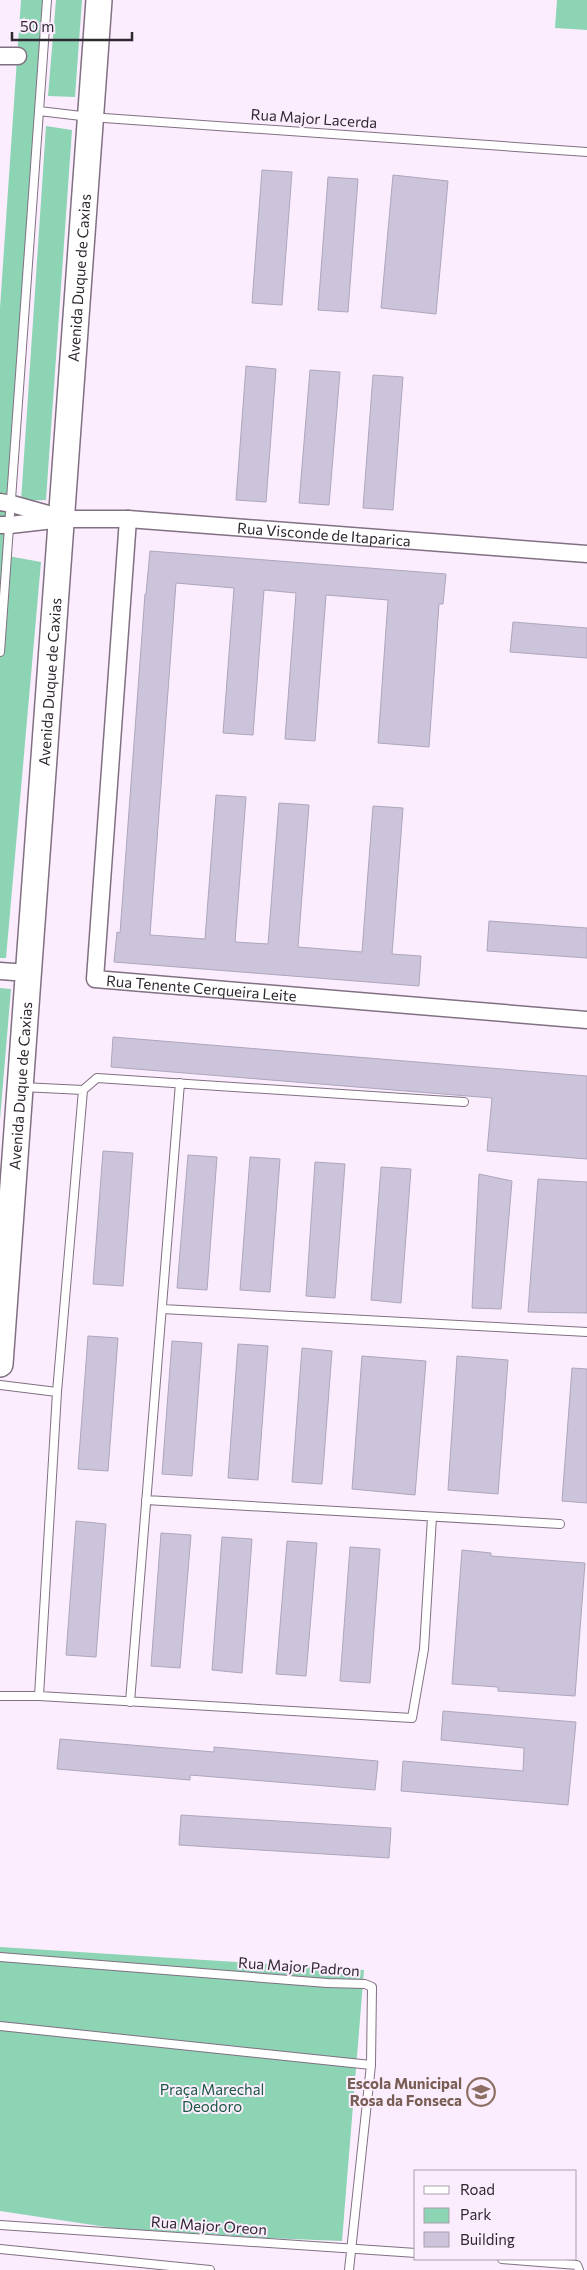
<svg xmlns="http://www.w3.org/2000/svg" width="587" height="2270" font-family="Commissioner,sans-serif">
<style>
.green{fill:#8cd4b3}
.building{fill:#cbc4db;stroke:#ada6bc}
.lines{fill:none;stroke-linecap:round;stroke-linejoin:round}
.service-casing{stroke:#807082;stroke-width:10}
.minor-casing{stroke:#807082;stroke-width:19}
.primary-casing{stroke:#807082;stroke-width:28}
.service{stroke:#fff;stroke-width:8}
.minor{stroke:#fff;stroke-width:16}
.primary{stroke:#fff;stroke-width:25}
.labels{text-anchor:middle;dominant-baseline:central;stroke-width:4;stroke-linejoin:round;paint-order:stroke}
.street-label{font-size:15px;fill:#2f2830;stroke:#fbedfd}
.education-label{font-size:15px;font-weight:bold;fill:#785e54;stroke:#fbedfd;text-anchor:end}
.park-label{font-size:15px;fill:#1b5840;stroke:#fbedfd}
</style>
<rect width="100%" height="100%" fill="#fbedfd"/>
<!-- green -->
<path class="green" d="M21,0H46L8,556L41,562L6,958H0V308Z
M56,0H82L75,97L48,96Z
M557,0H587V30L555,28Z
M46,126L72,130L46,500L21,501Z
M0,988L11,989L0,1119Z
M0,1947L364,1970L342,2241L265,2238L113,2228L0,2211Z"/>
<!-- building -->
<path class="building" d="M262,170L292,172L282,305L252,303Z
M393,175L448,181L436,314L381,308Z
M328,177L358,179L348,312L318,310Z
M246,366L276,369L266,502L236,500Z
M310,370L340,372L329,505L299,503Z
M373,375L403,377L393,510L363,508Z
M150,551L446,574L443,604H439L429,747L378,743L388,600L326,595L315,741L285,739L296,593L264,590L253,735L223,733L234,588L176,583L150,935L205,939L216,795L246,797L235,942L268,944L279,803L309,805L298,947L362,952L373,806L403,808L392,954L421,956L419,986L114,962L117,932L120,933L145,594H146Z
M513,622L587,628V658L510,652Z
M489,921L587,928V958L487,951Z
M113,1037L587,1076V1159L487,1151L492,1098L111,1067Z
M103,1151L133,1153L123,1286L93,1284Z
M188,1155L217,1157L207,1290L177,1288Z
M250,1157L280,1159L270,1292L240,1290Z
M315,1162L345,1164L335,1298L306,1296Z
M381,1167L411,1169L401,1303L371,1300Z
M479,1174L512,1181L501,1309L472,1308Z
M538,1179L587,1182V1313L528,1312Z
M88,1336L118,1338L108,1471L78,1469Z
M172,1341L202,1343L192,1476L162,1474Z
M238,1344L268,1346L258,1480L228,1478Z
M302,1348L332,1351L322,1484L292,1482Z
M362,1356L426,1361L415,1495L352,1489Z
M457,1356L508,1360L498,1494L448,1490Z
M572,1368L587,1369V1503L562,1501Z
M76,1521L106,1524L96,1657L66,1655Z
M161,1533L191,1535L180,1668L151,1666Z
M222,1537L252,1539L242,1673L212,1670Z
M287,1541L317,1543L306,1676L276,1674Z
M350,1547L380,1549L370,1683L340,1681Z
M462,1550L491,1553V1556L585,1563L575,1696L498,1691V1687L452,1684Z
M443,1711L576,1722L568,1805L401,1791L403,1761L523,1771L524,1748L441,1740Z
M60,1739L214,1752V1747L378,1761L375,1790L190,1775V1780L57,1769Z
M181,1815L391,1828L389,1858L179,1845Z"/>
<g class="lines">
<defs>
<path id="service" d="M39,111L90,117L587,152
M0,652L47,0
M22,1087L83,1090L57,1392L39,1696
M83,1090L97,1078L464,1102
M162,1309L587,1332
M0,1385L57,1392
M146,1500L560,1524
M0,1696H39L412,1718L424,1649L432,1517
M130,1702L180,1083
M0,1957L327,1983L365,1984L372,1987L371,2065L349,2270
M0,2026L371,2065
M0,2225L416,2253
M0,2249L210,2270
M502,2259L577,2265L579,2270"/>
<g id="minor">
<path d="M0,56H18"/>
<path d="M0,502L12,504L55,516"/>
<path id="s1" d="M128,519L95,979L587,1020"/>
<path id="s2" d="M0,525H10L62,519H128L587,554"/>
<path d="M0,971L28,973"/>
</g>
<g id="primary">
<path id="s3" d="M0,1364L99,0"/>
</g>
</defs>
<!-- service casing -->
<use href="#service" class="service-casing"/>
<!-- minor casing -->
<use href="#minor" class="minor-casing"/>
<!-- primary casing -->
<use href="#primary" class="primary-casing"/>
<!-- service -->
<use href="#service" class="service"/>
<!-- minor -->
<use href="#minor" class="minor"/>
<!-- primary -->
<use href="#primary" class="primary"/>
</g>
<!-- icons -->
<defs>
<symbol id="school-ring" viewBox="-11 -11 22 22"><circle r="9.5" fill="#fbedfd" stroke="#8d6e63" stroke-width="1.5"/><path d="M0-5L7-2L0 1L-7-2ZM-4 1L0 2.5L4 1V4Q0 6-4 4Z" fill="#8d6e63"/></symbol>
</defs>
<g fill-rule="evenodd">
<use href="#school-ring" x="465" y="2076" width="32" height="32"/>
</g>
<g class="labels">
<!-- street labels -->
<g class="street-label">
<text transform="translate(314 118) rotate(4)">Rua Major Lacerda</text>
<text stroke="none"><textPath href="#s3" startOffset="1089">Avenida Duque de Caxias</textPath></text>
<text stroke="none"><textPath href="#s2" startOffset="325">Rua Visconde de Itaparica</textPath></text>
<text stroke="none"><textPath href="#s3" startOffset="684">Avenida Duque de Caxias</textPath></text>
<text stroke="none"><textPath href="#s1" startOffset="568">Rua Tenente Cerqueira Leite</textPath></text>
<text stroke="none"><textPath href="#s3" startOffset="279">Avenida Duque de Caxias</textPath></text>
<text transform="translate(299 1966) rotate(4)">Rua Major Padron</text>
<text transform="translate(209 2225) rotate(4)">Rua Major Oreon</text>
</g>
<!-- education labels -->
<g class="education-label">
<text x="462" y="2083">Escola Municipal<tspan x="462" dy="17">Rosa da Fonseca</tspan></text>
</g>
<!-- park labels -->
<g class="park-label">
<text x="212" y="2089">Praça Marechal<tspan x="212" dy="17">Deodoro</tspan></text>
</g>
</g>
<!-- legend -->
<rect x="414" y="2170" width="162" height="90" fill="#fbedfd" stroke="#a99eab"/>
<rect x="424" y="2186" width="25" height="8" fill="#ffffff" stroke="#a99eab"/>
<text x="460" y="2195" font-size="15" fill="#2f2830">Road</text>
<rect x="424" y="2208" width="25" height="15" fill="#8cd4b3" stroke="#a99eab"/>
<text x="460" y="2220" font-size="15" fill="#2f2830">Park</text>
<rect x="424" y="2232" width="25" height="15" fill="#cbc4db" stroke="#a99eab"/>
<text x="460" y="2245" font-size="15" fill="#2f2830">Building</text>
<!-- scale -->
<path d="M12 32v8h120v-8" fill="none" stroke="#2f2830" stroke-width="2.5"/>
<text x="20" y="32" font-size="15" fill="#2f2830" stroke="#fbedfd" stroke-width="4" paint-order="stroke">50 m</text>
</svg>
